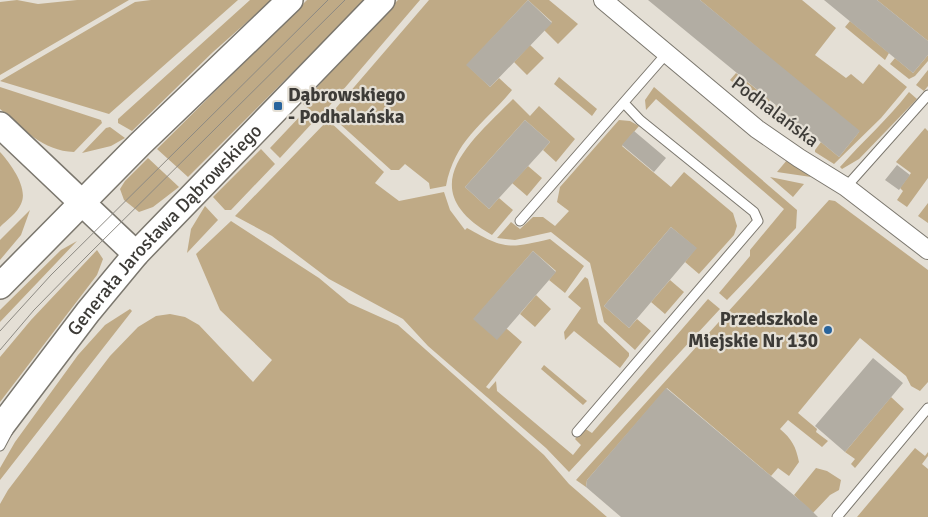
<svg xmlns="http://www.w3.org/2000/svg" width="928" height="517" font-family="Signika,sans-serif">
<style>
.green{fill:#bfaa86}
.building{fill:#b2ada3}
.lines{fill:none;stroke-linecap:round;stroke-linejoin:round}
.lane-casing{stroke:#7b776e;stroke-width:11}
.street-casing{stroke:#7b776e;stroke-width:20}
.secondary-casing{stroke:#7b776e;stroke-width:28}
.lane{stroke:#fff;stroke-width:9}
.street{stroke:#fff;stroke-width:18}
.secondary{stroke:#fff;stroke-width:25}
.tram{stroke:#8d8a83;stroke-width:1}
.poi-dot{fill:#29649c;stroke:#e4dfd5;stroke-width:2}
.labels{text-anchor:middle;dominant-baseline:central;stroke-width:4.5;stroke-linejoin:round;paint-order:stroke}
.poi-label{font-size:19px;font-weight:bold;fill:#3d3b37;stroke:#e4dfd5;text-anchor:start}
.street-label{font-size:19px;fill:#3d3b37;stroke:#e4dfd5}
</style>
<rect width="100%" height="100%" fill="#e4dfd5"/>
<!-- green -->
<path class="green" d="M17,0L38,4L77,0H129L0,75V2Z
M151,0H238L109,114L0,81L135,2Z
M250,0H272L213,52L132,131L118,123V119Z
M307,0H365L188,177L157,149Z
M398,0H420L319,118L303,104L352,46Z
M429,0H549L578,24L558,44L544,30L552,22L528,0L467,65L490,87L499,78L512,90C484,124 455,139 446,186L430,189L429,183L405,164L399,170H391L330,115Z
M700,0H802L836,28L815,55L846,78L851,74L863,84L879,64L907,87L881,118L834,164L815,152V150L821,142L839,157L859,132Z
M877,0H928V41Z
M850,21L889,53L885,60L845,27Z
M530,45L544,58L527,75L514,62Z
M928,55V61L915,76L909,79L890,64L895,58L913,73Z
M928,70V86L924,91L916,85Z
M736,73L770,100L764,108L730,80Z
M559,77L597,109L592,116L554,84Z
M0,87L101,120L102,123L74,152C43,151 22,128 0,109Z
M654,87L797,210L796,228L727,300L719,293L750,256V250L784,209L656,99L646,110L645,100Z
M909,92L917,99L859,159L842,169L840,167C863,141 888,119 909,92Z
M513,99L530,116L539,106L575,139L556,162L543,150L550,142L525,120L465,187L489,209L499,198L513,210L492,235C412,189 469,143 513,99Z
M776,105L814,137L808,145L769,113Z
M304,112L315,120L280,158L270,148Z
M328,120L384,172L375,183L399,201L444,192L450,210L465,230L467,228C504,249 508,249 550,239L584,266L565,293L549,280L556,271L533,251L474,319L507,329L522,342L486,387L489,389L496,381L497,391L573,455L581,445L575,439L584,428L592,433L708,299L720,309L569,472L546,448L428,346L403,319L329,279L272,236L235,216Z
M619,120L630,121L639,126L622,146L671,187L684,172L733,213L737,226L734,235L699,274L685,262L696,248L671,227L604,306L629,328L637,319L651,331L635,350L604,322L590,263L551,232L515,240L497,238L511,222L520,229L533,217H543L555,226L569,211L557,202L560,187Z
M110,127L125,138L111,146L82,153L106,128Z
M925,128L928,131V178L907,207L897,200L903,191L900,188L911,173L896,162Z
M261,149L275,164L231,210H225L213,197Z
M0,152C10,163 29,188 21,204C17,213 7,220 0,227Z
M148,158L179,187L153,207L139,212L124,200L120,189L125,181Z
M787,160L811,177L777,172Z
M528,166L542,178L527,196L512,183Z
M770,177L804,184L793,197Z
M829,200L835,201L928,270V382L920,391L911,386L906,376L860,338L798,413L817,429L816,432L828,441L822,447L788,420L780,429C792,439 796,447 799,462L789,476L778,468L771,476L667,388L587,480L586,487L576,480Z
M928,203V223L918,216Z
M205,206L218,220L187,253L191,229Z
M30,210L21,235L0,260V240Z
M231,221L319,278L349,303L398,325L544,455L569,484L607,517H0V504L8,490L110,356L138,327L156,316L170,314L185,317L199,325L253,382L272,360L220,310L196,254Z
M77,241L0,322V310L61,250Z
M97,250L103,259L97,275L0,402V357L31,320Z
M585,277L588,279L598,323L629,353V356L620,368L574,331L565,340L564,332L581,308L568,297Z
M670,280L684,292L665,314L651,302Z
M536,295L551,309L535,327L520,314Z
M130,309L132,311L0,480V468L15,442L78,355L105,325Z
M544,365L587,401L583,405L541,369Z
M891,397L904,409L855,468L851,464L855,459L845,452Z
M915,448L925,456L928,452V456L922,464L928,469V517H857Z
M816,468L827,471L841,480L839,490L830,495L813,513L794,495Z"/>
<!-- building -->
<path class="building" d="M528,0L552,23L490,87L466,65Z
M648,0H700L860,131L839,157Z
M824,0H877L928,41V55L913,73Z
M525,120L550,142L489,209L465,187Z
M634,131L666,158L654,172L622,145Z
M897,165L910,175L899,190L885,180Z
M671,227L697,248L629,328L604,306Z
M533,251L556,272L497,340L473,319Z
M873,358L903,383L845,452L815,426Z
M666,388L808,507L818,517H621L586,487L587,480Z"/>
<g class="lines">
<defs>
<path id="lane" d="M846,187L928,95
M520,221L667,53
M577,432L758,221L754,212L640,120L624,103
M0,446L8,431
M837,517L928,408"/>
<path id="street" d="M603,0L757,129L799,158L846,187L928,250"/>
<g id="secondary">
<path d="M0,125L136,254"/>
<path d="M0,286L140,144L290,0"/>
<path id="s1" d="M0,428L88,312L136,254L382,0"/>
</g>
</defs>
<!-- lane casing -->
<use href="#lane" class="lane-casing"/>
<!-- street casing -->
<use href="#street" class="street-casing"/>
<!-- secondary casing -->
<use href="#secondary" class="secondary-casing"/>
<!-- lane -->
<use href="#lane" class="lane"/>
<!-- street -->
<use href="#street" class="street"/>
<!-- secondary -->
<use href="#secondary" class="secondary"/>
<!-- tram -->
<path class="tram" d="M0,331L51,275L328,0
M0,350L34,310L88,255L345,0"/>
</g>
<!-- markers -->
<g class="poi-dot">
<rect x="273" y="101" width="10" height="10" rx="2.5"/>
<circle cx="828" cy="330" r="5"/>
</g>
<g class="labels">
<!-- poi labels -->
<g class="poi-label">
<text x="288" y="95">Dąbrowskiego<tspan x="288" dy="22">- Podhalańska</tspan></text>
<text x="818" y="319" text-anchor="end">Przedszkole<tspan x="818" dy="22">Miejskie Nr 130</tspan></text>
</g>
<!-- street labels -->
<g class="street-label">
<text transform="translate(775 112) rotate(37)">Podhalańska</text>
<text stroke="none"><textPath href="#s1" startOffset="258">Generała Jarosława Dąbrowskiego</textPath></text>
</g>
</g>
</svg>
